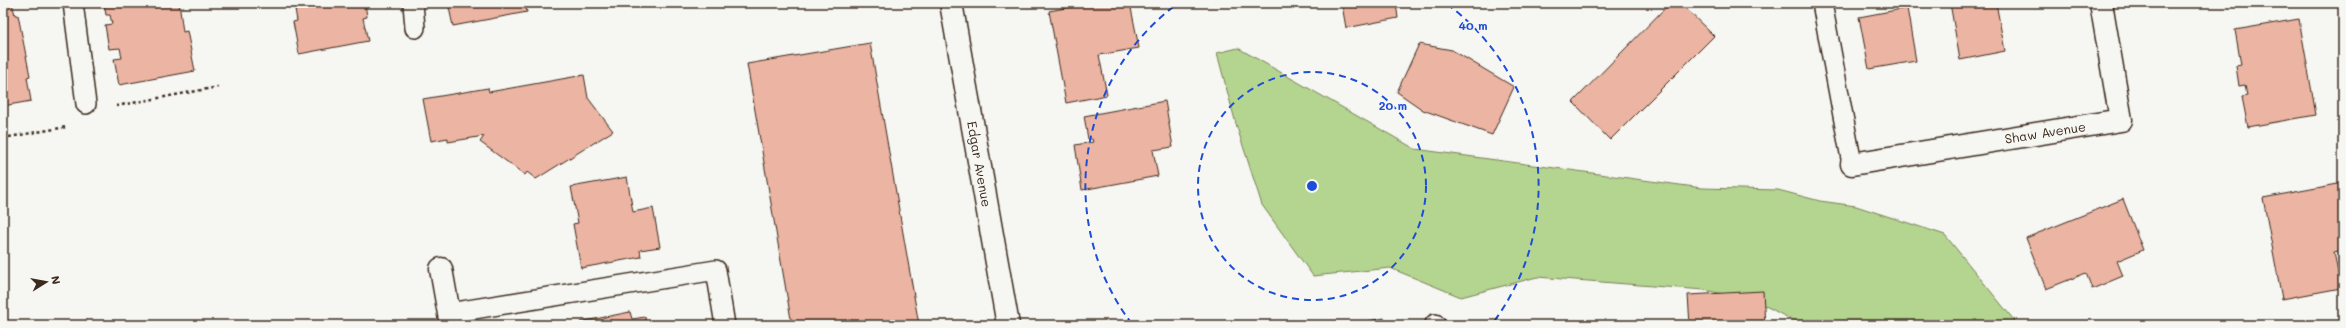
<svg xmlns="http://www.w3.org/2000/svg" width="2346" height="328" font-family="Mali,sans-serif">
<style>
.green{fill:#b4d58f;stroke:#788056}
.building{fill:#ecb4a2;stroke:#3b2a1e}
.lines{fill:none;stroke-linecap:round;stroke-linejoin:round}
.lane-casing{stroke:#3b2a1e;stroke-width:22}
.street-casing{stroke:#3b2a1e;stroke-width:25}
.path{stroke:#3b2a1e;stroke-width:2.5;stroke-dasharray:3 3;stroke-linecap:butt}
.lane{stroke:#f6f6f2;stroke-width:19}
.street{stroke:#f6f6f2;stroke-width:22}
.ring{fill:none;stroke:#1d4ed8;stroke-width:2;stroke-dasharray:7 5}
.labels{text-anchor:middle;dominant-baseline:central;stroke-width:3.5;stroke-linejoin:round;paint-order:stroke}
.street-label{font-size:13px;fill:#3b2a1e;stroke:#f6f6f2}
.centre{fill:#1d4ed8;stroke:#f6f6f2;stroke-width:2}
.ring-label{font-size:12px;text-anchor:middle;font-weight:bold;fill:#1d4ed8;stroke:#f6f6f2;stroke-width:3.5;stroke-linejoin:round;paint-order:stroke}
</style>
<rect width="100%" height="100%" fill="#f6f6f2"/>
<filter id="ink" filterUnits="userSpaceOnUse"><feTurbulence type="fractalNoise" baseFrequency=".025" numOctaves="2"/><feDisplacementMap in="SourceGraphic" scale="8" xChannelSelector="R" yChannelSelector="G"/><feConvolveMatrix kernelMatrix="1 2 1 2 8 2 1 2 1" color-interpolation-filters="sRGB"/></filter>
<g filter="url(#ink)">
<!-- green -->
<path class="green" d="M1238,48L1415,149L1702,188L1778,190L1820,201L1856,206L1945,235L2018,325H1802L1754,300L1704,290L1537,277L1461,297L1390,268L1313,276L1262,205L1236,124L1217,53Z"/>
<!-- building -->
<path class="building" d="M3,3H12L15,15H18L30,76L27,77L31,101L3,106Z
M104,3H179L183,32L187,31L195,71L119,85L114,59L122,58L120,48L109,49L105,25L112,24L110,15H106Z
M294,3H365L367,17L363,18L368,41L299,54L293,22L297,21Z
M448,3H525L527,12L453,26Z
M1093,3H1130L1139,48L1099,55L1107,95L1066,103L1049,11Z
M1338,3H1396L1398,18L1346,28L1342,5L1339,6Z
M1670,3H1680L1714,36L1610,140L1573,102Z
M1950,3H1996L2005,51L1960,60Z
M1907,8L1916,61L1869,69L1859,17Z
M2299,19L2316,115L2248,127L2242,97L2247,96L2245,85L2239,86L2236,66L2241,65L2235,30Z
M870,43L919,325H792L747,64Z
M1419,44L1452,50L1514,87L1492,135L1423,110L1397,92Z
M584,75L588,98L613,131L536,179L527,172L525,175L480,142L484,136L448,142V138L431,141L423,99L488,88L489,92Z
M1165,101L1173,147L1153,150L1158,176L1082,190L1075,145L1093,142L1092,139H1088L1084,116Z
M627,177L633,212L653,208L660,247L640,250L641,257L581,268L573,224L578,223L571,187Z
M2343,183V250L2334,252L2341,288L2282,299L2263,198Z
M2123,199L2143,250L2117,261L2123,276L2092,289L2086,273L2046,289L2026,238Z
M1763,291L1765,325H1690L1688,295Z
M630,312L632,319L645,317L646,325H580V322Z
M1384,318L1385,325H1349Z"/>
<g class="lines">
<defs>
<path id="lane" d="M73,3L86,104
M413,3L415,28
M1822,3L1852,164
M449,313L716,270L725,325
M1435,324V325"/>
<path id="street" d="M951,3L1008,325
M1852,164L2121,120L2101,3
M441,269L451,325"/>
</defs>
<!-- lane casing -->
<use href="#lane" class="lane-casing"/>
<!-- street casing -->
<use href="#street" class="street-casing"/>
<!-- path -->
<path class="path" d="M116,106L218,87
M3,138L66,127"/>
<!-- lane -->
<use href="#lane" class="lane"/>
<!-- street -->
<use href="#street" class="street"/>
</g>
</g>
<!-- distance rings -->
<g class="ring">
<circle cx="1312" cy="186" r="114"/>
<path d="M1132 324A227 227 0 0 1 1177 4M1447 4A227 227 0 0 1 1492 324"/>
</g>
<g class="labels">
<!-- street labels -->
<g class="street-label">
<text transform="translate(2045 132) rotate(-9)">Shaw Avenue</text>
<text transform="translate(980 164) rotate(80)">Edgar Avenue</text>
</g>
</g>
<circle cx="1312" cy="186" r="6" class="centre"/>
<g class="ring-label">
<text x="1473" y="30">40 m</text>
<text x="1393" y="110">20 m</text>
</g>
<!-- margin -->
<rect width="2346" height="328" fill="none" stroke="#f6f6f2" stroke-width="16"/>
<rect x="8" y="8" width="2330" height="312" fill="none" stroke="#3b2a1e" stroke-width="1.5" filter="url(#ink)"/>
<!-- north arrow -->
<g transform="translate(46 282) rotate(79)" stroke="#f6f6f2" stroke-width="3" paint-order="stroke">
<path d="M0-3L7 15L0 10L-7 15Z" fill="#3b2a1e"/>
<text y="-6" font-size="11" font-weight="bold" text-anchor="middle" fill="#3b2a1e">N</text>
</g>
</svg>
